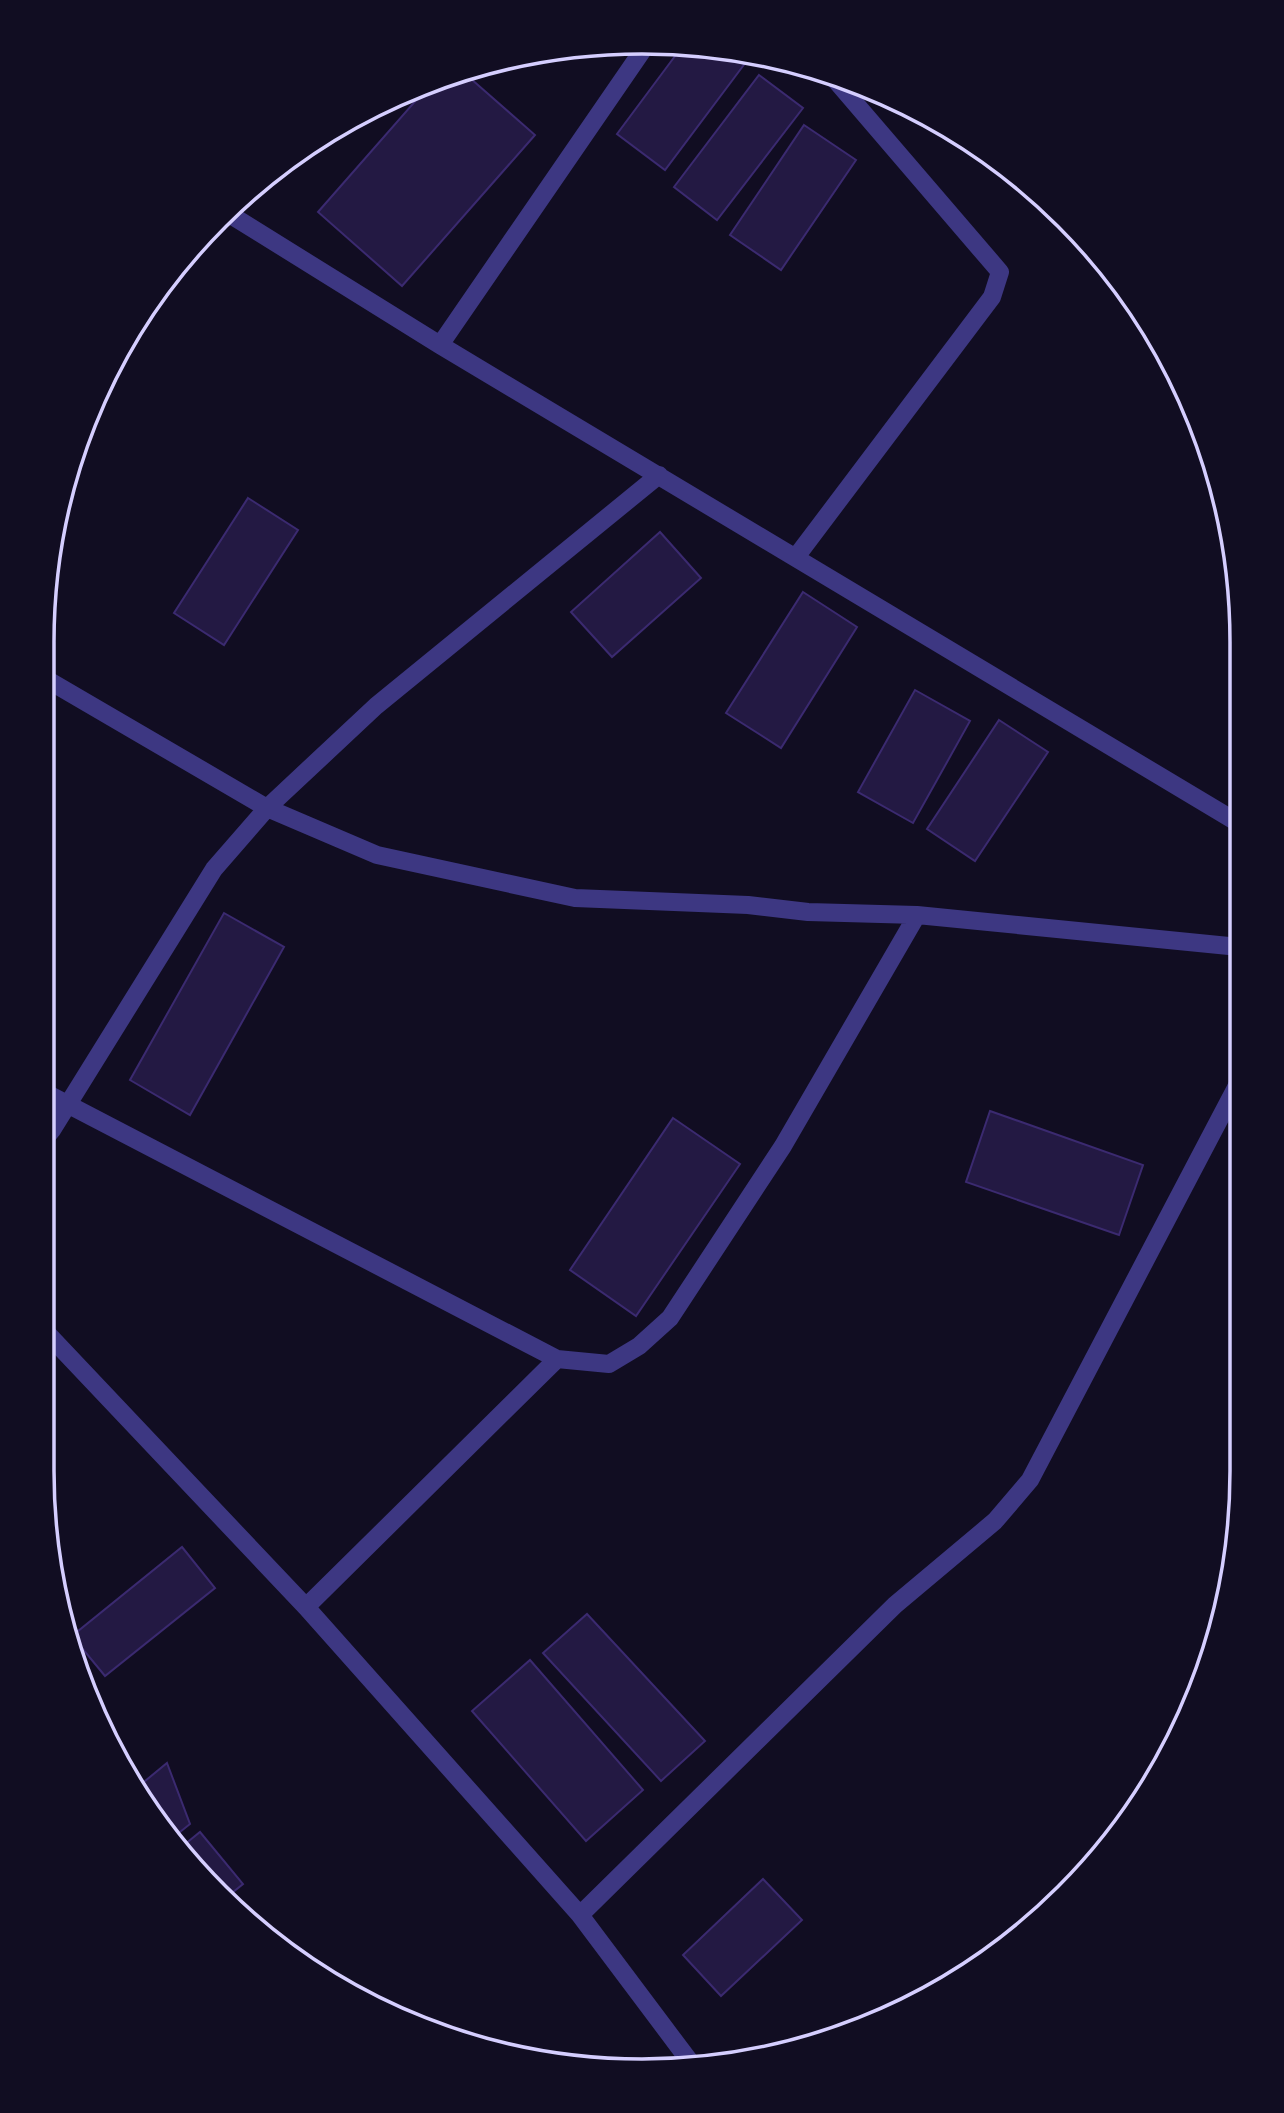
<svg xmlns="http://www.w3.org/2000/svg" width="1284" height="2113" font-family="Cabin,sans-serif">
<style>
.building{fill:#231943;stroke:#3b2a70;stroke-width:2}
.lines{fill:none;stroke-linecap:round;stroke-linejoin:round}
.minor{stroke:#3d3782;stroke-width:18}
.rim{fill:none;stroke:#d5ceff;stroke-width:3.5}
</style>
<rect width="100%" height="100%" fill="#110d22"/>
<!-- building -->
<path class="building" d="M684,44L733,52L746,62L665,170L617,134Z
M462,71L535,135L402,286L318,212L432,82Z
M759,75L803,108L717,220L674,187Z
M804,125L856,160L781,270L730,235Z
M248,498L298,530L224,645L174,613Z
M660,532L701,578L612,657L571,612Z
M803,592L857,627L781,748L726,713Z
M915,690L970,721L913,823L858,792Z
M999,720L1048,752L975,861L927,829Z
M224,913L284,947L190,1115L130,1080Z
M990,1111L1143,1165L1119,1235L966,1182Z
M673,1118L740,1164L636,1316L570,1270Z
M182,1547L215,1588L105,1676L72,1636Z
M587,1614L705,1741L661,1781L543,1653Z
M530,1660L643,1790L586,1841L472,1711Z
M167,1763L190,1824L170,1840L139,1786Z
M200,1832L243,1884L227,1897L179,1849Z
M763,1879L802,1920L721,1996L683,1955Z"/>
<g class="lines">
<!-- minor -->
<path class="minor" d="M226,212L440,345L1240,824
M440,345L647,44
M796,557L992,297L1000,272L831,75
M46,679L267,808L377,855L575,898L748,905L808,912L917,915L1239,947
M44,1092L557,1359L609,1364L639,1346L670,1318L783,1146L917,915
M44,1140L52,1130L214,869L267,808L376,706L659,475
M43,1329L306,1607L580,1915L691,2063
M306,1607L557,1359
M580,1915L895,1605L995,1521L1030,1480L1239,1082"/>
</g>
<!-- crop -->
<path d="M0 0H1284V2113H0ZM642 54H642A588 588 0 0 1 1230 642V1471A588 588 0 0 1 642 2059H642A588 588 0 0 1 54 1471V642A588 588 0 0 1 642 54Z" fill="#110d22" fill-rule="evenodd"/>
<path class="rim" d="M642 54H642A588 588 0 0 1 1230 642V1471A588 588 0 0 1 642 2059H642A588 588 0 0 1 54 1471V642A588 588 0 0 1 642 54Z"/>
</svg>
